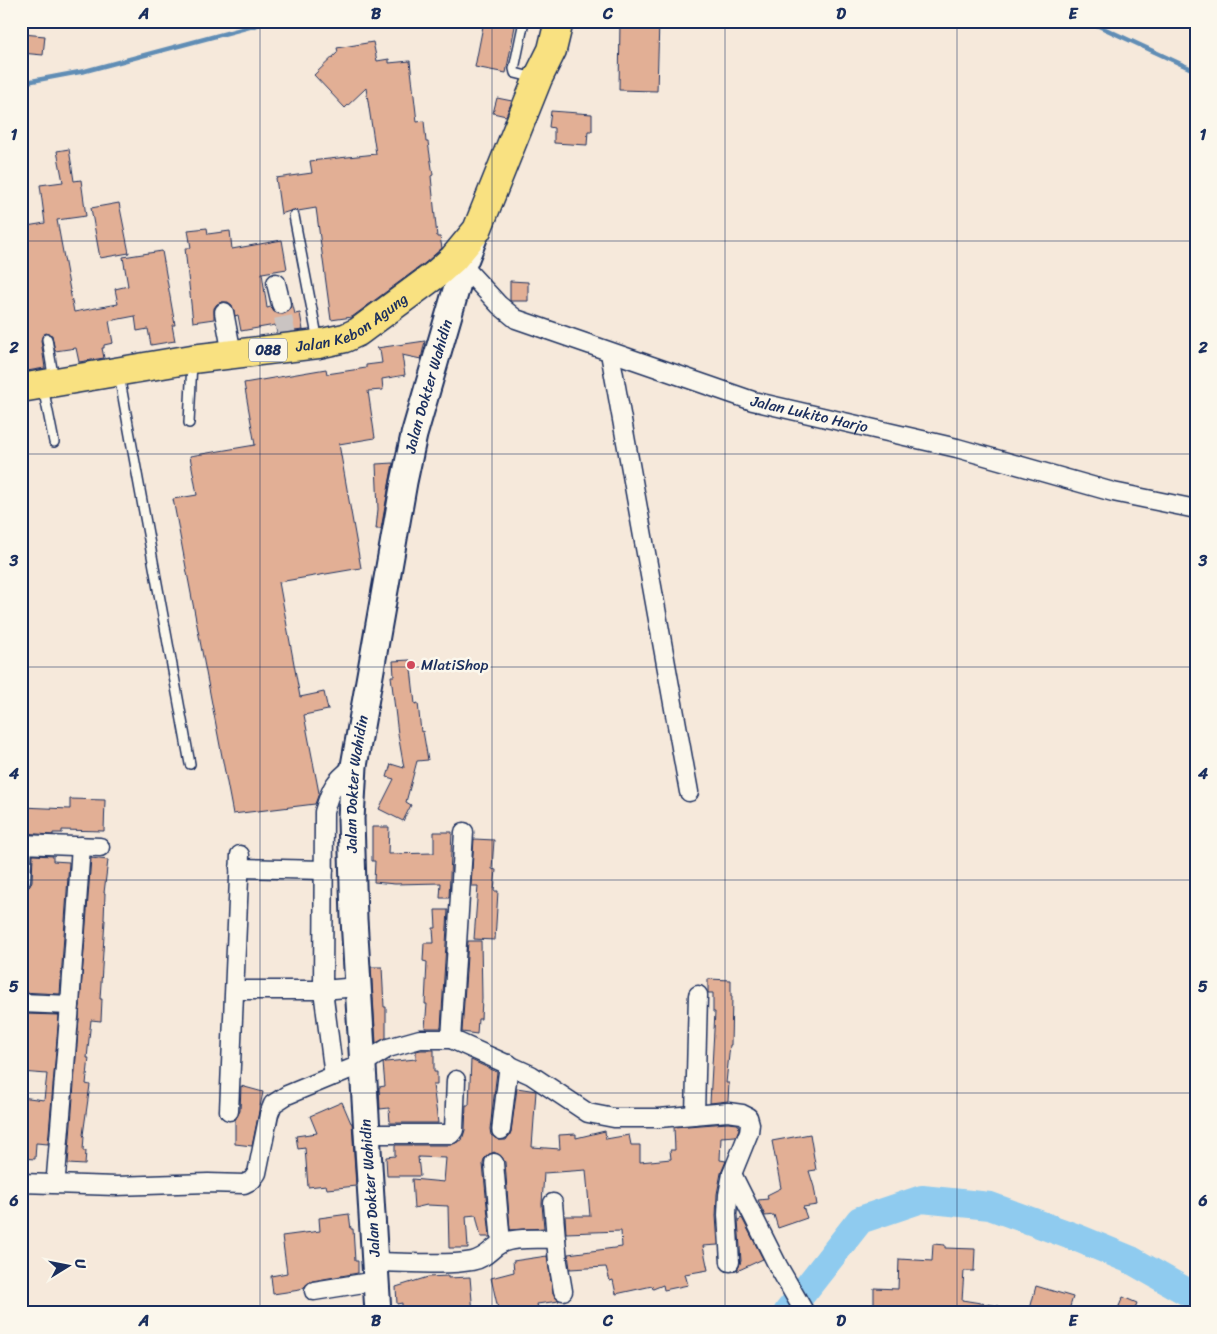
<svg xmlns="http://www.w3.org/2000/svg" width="1217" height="1334" font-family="Sriracha,sans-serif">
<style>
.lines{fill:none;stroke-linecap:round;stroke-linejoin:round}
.stream{stroke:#618db5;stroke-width:4.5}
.river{stroke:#8fcbef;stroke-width:28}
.building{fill:#e2af95;stroke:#1b2f5e}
.minor-tunnel{stroke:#cac4c2;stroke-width:18;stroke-dasharray:18 9;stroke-linecap:butt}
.service-casing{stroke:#1b2f5e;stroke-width:12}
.minor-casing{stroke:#1b2f5e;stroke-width:21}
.secondary-casing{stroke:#1b2f5e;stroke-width:29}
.primary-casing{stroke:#1b2f5e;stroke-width:31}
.service{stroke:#fbf7ec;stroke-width:9}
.minor{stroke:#fbf7ec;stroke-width:18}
.secondary{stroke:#fbf7ec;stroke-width:25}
.primary{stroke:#f9e181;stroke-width:28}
.grid{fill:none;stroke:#1b2f5e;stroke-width:1;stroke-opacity:0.55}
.poi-dot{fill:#d1495b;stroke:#fbf7ec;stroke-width:2}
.labels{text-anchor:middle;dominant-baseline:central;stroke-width:5;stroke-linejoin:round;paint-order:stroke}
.shield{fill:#fbf7ec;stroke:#5e6b89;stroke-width:1}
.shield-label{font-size:14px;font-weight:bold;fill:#1b2f5e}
.street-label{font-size:15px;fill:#1b2f5e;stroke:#fbf7ec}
.poi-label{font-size:15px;fill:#1b2f5e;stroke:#fbf7ec;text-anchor:start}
.neatline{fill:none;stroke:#1b2f5e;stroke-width:2}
.grid-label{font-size:16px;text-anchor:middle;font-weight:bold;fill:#1b2f5e}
</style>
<rect width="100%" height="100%" fill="#f6e9db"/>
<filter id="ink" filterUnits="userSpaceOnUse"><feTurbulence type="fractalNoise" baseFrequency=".02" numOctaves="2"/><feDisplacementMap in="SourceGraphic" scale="10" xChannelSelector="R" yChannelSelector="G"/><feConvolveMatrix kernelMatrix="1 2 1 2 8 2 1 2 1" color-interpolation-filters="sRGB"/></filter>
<g filter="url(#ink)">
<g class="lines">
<!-- stream -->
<path class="stream" d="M1088,21L1196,71
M21,83L85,71L272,21"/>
<!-- river -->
<path class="river" d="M787,1313L860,1220L922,1199L990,1206L1080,1239L1131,1260L1196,1297"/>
</g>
<!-- building -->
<path class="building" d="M484,21H516L506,73L475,67Z
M620,21H659L657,91L619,90Z
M23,34L45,36L43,55L21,53Z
M373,42L377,61L389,59V63L410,61L417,122L424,121L426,142H428L433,175L431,176L437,237H440L442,248L425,263L352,317L331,320L316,208L298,211L293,210L281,214L276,178L312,173L310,161L376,154L366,88L345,108L314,75L338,52L337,48Z
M497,98L512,101L506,116L493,113Z
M551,111L592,114V131H588L587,145L554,143V128L549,127Z
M69,149L74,181L81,180L86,216L57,220L74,312L118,304L115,289L128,286L123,257L162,251L175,325H172L175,341L151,345L148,329L137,331L135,316L109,321L113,343L104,345V348H102L104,358L79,362L76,348L55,351L52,335L46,333L43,335L41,340L45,368L21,372V227L45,223L40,185L63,182L57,151Z
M119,203L129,253L100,258L91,208Z
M207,228L208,234L230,231L232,249L282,240L287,269L262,273L267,308L271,307L274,312L283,314L289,311L292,302L295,314L300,313L303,330L277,333L275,325L241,331L238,315L235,316L232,305L228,302H222L217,304L214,308V319L193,322L185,248H191L188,230Z
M510,281L528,282V301H510Z
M425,341L421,359L402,355L405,375L382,379L383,390L368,391L375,438L339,444L361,568L279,582L300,697L324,692L328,710L304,715L319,793L315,804L233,814L173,499L197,495L190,456L255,445L244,383L326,369L327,374L366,368V365L382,363L380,350L377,348Z
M393,463L381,529H376L378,509L376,464Z
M410,660L415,704L418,703L421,732L423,731L428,760L417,761L406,802L411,805L403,821L379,809L394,779L387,777L391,764L404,768L398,734L391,676H394L393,661Z
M70,799L105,800L104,831L62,830V833H53V835L21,833V807L70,809Z
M372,827H389L388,854L434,853V832H452L449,898H440L441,883L395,884L374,882L375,861H372Z
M474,839L494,840L492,869L496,870L494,891H498L495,940L474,939L478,886H471Z
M33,855L53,856V861L69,862L60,994L21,992L25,890L30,886L32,881Z
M91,858L108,860L104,893H105L104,920H105L100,999H102L101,1021L91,1020L87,1058H89L86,1084L90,1085L83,1135L84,1136L83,1151H86L85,1165L68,1164Z
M435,910H448L441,1028H425L427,1004H425L427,962L423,961L424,943H434L433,928H436Z
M468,941H481L482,998L481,1019H478L477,1034L462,1032Z
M371,967H382L384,1007H386V1038L376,1043Z
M708,979L731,980V996H732L731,1045H730L726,1083H729L728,1101L710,1103L715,1012H713V993H708Z
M23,1014L59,1015L48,1144L36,1143L35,1159L21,1158V1097L44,1100L47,1074L21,1072V1035Z
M421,1050H434V1072H437V1085H433L438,1123H390L389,1108L380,1109L379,1087L385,1086L383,1063L386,1062L416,1059V1051Z
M471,1060L497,1072L490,1129L491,1135L499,1140H506L511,1132L517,1088L536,1091L532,1147L560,1149L559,1135L576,1134V1138L605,1131L606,1139L629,1135L631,1145H640V1162L671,1159L670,1150H675L674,1127L728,1123L738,1124L739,1129L736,1136L721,1137L720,1160L726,1161L721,1173L717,1194L716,1216L718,1245L703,1246L708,1270L685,1274L688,1285L664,1290L663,1285L653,1289L652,1286L616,1294L613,1280L610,1281L606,1267L570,1269L568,1254L622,1247L621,1231L566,1233L565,1216H590L586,1170L544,1173L542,1204L544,1228L510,1230L505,1162L502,1157L494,1152L488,1155L484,1159L483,1164L490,1237H481L476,1215L466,1216L468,1248H449L448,1206L427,1205L414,1208L412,1179L444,1182L446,1158L418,1157L420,1176H387L386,1157L395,1156V1145H451L462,1140L465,1130L466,1105H469Z
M241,1086L263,1092L252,1146L235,1144V1120L240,1111Z
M342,1102L351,1123H352L356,1186L327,1189L326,1185L308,1187L305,1148L298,1149L296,1136L317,1133L310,1116Z
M810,1134L816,1170L809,1171L814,1187L817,1205L803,1207L807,1218L778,1228L774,1215L765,1216L758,1200L768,1199L767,1195L781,1188L772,1141Z
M349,1214L351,1229H353L355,1261H358V1273L312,1281L300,1290L273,1294L271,1276L287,1273L282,1236L320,1231L319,1218Z
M742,1218L763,1259L737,1271L741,1261L738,1220Z
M933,1244L945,1245V1248L975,1249L974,1271H964L962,1300L999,1306L998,1313H879V1305H874V1288L898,1289L899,1259L932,1261Z
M547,1256L553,1293L559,1301L537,1304L539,1313H499L491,1278L514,1272L513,1261Z
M448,1276V1278L470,1277L473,1313H402V1303L397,1304L396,1287L428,1277Z
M1036,1286L1073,1297L1068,1313H1029Z
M1123,1297L1137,1303L1133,1313H1116Z"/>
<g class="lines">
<!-- minor-tunnel -->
<path class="minor-tunnel" d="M283,317L288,341"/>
<defs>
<path id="service" d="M524,21L514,69L515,73L535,78
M294,216L318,341
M47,339L54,381
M119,375L190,764
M43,387L54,442
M189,423L192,362"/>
<g id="minor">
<path id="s1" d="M457,262L463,266L499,305L516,319L753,401L957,448L1113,492L1196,509"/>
<path d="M276,283L281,304"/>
<path d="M224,312L232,354"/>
<path d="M610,353L689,792"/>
<path d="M21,844L100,847"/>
<path d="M239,868L324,870"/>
<path d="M21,880L23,844"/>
<path d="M235,990H323L357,987"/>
<path d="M21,1003L70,1005"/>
<path d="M451,1039L464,832"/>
<path d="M334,1076L323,990L324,812C331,787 334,782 354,766"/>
<path d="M229,1111L240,855"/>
<path d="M695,1115L698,995"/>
<path d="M501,1130L509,1064"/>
<path d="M366,1134H451L454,1130L456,1080"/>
<path d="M494,1163L501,1243"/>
<path d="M732,1174L778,1266L805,1313"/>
<path d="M56,1176L70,1005L81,846"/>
<path d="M21,1183L116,1186L208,1183L244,1184L252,1180L257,1173L269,1114L273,1104L287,1095L362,1064L388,1048L420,1039H451L531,1075L588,1113L614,1118H659L728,1112L742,1114L748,1117L750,1124L749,1132L732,1174L728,1195L727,1215L730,1262"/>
<path d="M553,1203L558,1262L563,1291"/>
<path d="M375,1262C404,1262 444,1266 472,1261C487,1258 491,1248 502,1243C515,1237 541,1239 556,1239"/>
<path d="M314,1291L376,1281"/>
</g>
<g id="secondary">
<path id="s2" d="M378,1313L354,919L351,819L354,766L404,482L414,435L463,266L474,238"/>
</g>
<g id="primary">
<path id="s3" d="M21,388L192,359L318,344L345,338L358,332L435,275L453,259L477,230L538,78L552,50L559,21"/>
</g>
</defs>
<!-- service casing -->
<use href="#service" class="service-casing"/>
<!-- minor casing -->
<use href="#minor" class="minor-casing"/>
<!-- secondary casing -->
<use href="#secondary" class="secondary-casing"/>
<!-- primary casing -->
<use href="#primary" class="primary-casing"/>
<!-- service -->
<use href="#service" class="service"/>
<!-- minor -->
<use href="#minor" class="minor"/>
<!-- secondary -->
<use href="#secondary" class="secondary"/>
<!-- primary -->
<use href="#primary" class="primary"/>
</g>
</g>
<!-- grid -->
<path class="grid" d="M260,21V1313M492,21V1313M725,21V1313M957,21V1313M21,241H1196M21,454H1196M21,667H1196M21,880H1196M21,1093H1196"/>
<!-- markers -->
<circle class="poi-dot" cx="411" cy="665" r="5"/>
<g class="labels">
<!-- shield labels -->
<rect class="shield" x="249" y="338.5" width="38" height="23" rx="4"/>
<g class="shield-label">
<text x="268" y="350">088</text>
</g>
<!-- street labels -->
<g class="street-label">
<text stroke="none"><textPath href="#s3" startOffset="340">Jalan Kebon Agung</textPath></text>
<text stroke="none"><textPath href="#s2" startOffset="935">Jalan Dokter Wahidin</textPath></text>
<text stroke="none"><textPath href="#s1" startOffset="391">Jalan Lukito Harjo</textPath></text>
<text stroke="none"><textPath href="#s2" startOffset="530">Jalan Dokter Wahidin</textPath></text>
<text transform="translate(370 1188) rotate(-94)">Jalan Dokter Wahidin</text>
</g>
<!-- poi labels -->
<g class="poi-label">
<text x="421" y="665">MlatiShop</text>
</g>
</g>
<!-- margin -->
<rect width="1217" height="1334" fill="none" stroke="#fbf7ec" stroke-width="55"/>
<!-- north arrow -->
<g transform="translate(68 1266) rotate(80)" stroke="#fbf7ec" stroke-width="4" paint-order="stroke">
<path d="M0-4L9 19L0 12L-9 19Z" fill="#1b2f5e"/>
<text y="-8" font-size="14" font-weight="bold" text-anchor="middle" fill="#1b2f5e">U</text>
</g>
<rect x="28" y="28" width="1162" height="1278" class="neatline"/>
<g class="grid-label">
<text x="144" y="19">A</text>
<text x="376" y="19">B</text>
<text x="608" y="19">C</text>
<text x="841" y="19">D</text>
<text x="1073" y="19">E</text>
<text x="14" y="140">1</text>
<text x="1203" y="140">1</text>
<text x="14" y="353">2</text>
<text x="1203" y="353">2</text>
<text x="14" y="566">3</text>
<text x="1203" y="566">3</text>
<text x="14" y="779">4</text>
<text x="1203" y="779">4</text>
<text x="14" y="992">5</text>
<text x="1203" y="992">5</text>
<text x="14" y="1206">6</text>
<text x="1203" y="1206">6</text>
<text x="144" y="1326">A</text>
<text x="376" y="1326">B</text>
<text x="608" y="1326">C</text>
<text x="841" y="1326">D</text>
<text x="1073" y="1326">E</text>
</g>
</svg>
